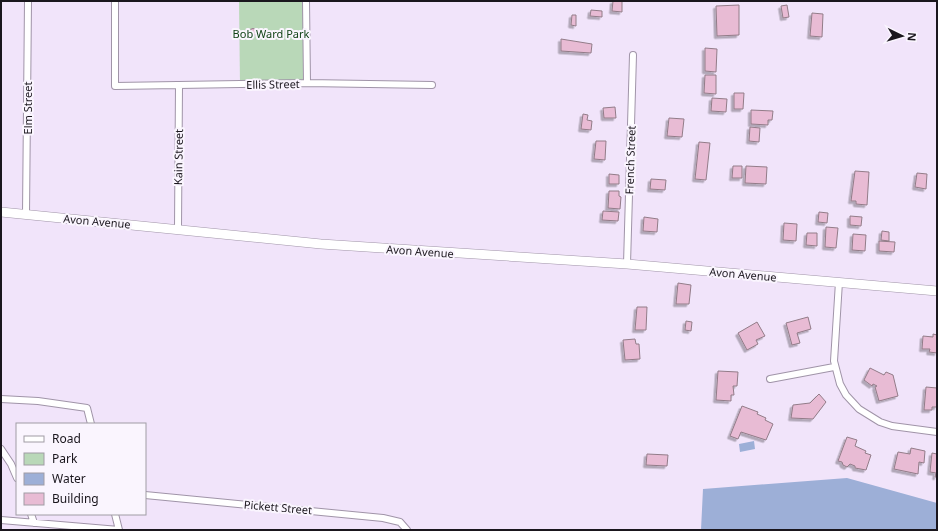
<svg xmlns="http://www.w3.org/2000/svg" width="938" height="531" font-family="'Noto Sans',sans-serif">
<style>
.green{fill:#b9d8b8}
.water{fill:#9dafd7}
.building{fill:#e8bbd4;stroke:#927c88;filter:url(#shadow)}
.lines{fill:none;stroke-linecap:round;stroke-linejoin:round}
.minor-casing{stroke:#a094a8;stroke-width:8}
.secondary-casing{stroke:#a094a8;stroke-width:10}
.minor{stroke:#fff;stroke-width:6}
.secondary{stroke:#fff;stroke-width:9}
.labels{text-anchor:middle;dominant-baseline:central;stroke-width:4;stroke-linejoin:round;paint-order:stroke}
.park-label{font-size:11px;fill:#114316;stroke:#faf5fe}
.street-label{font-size:11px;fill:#1a161d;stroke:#faf5fe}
</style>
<defs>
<filter id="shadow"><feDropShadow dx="-2.5" dy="2.5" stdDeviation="0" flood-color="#0004"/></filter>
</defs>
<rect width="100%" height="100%" fill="#f1e4fa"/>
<!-- green -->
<path class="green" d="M239,1H303L305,84L240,85Z"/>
<!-- water -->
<path class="water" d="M754,441L755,449L740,452L739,444Z
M847,478L937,503V530H701L703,489Z"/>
<!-- building -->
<path class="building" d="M613,1H622V12L612,11Z
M739,5V35L717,36L716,6Z
M787,5L789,17L783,18L781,6Z
M591,10L602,11V17L590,16Z
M812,13L823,14L822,37L810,36Z
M572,15H576V26L571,25Z
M249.5 32a3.5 3.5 0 1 1 7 0a3.5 3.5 0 1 1-7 0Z
M561,39L592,44L591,53L561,51Z
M705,48L717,49L716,72L705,71Z
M705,75H716V94L704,93Z
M734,93H744L743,109H734Z
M712,98L727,99L726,112L711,111Z
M615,107L616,118H604L603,108Z
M751,110L773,111L772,120H768V125L751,124Z
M583,114L588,115L587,120L592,121L591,130L581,129Z
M669,118L684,119L682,137L667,136Z
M750,127L760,128L759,142L749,141Z
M596,141H606L605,160L594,159Z
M699,142L710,143L706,180L695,179Z
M733,166H742V178H732Z
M746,166L767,167L766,184L745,183Z
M855,171L869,172L867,205L856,204V201H851Z
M917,173L927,174L926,189L915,187Z
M609,174L619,175V184H609Z
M651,179L666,180L665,190L650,189Z
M609,191H619V196L621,197L620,209L608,208Z
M603,211L619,212L618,221L602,220Z
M819,212L828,213L827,223L818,222Z
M850,216L862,217L861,226L850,225Z
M644,217L658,219L657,232L643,231Z
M784,223L797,224L796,241L783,240Z
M826,227L838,228L836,248L825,247Z
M882,231L889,232V241L881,240Z
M807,233H817V246L806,245Z
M853,234L866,235L865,251L852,250Z
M879,241L895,242L894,252L879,251Z
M678,283L691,285L689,304H676Z
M637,307H647L646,330H635Z
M808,317L811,329L797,333L800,343L792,345L786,323Z
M686,321L692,322L691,331L685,330Z
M757,322L765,336L756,340L758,344L747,350L738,333Z
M933,334L937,335V353L929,352L930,349H922L923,336L933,337Z
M635,339L636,344H639L640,359L625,360L623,340Z
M870,368L884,375L886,372L893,375L898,396L879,401L875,387L877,386L873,384L872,386L864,380Z
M718,371L738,372L737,386H733L734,395H731V401L716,400Z
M926,387L937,388V407H932V410H924Z
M819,394L826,402L813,419L791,418L793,405L810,403Z
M742,406L758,412L757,414L766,418L765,420L773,424L766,440L741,432L738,439L730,436Z
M847,437L857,440L855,446L866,451L865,453L871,455L866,470L855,468V466L850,464L847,467L843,465L842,462L838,461Z
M911,448L925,451L924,463L919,462L918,474L894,469L898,452L910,454Z
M932,453L937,454V477H935L936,473L930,472Z
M647,454L668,455L667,466L646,465Z"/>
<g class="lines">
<defs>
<path id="minor" d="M115,1V86L307,83L432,85
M306,1L307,83
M26,214L28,1
M178,228L179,85
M627,264L633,55
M839,282L834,361L840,384L846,395L859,409L880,422L892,426L937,432
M770,379L834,367
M1,399L38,401L87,408L91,424
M1,449L11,464L17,478
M145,495L383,518L400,522L407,530
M31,514L34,523
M115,514L119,530
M1,520L119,530"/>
<path id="secondary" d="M1,212L321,244L627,264L937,291"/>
</defs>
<!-- minor casing -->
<use href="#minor" class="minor-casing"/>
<!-- secondary casing -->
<use href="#secondary" class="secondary-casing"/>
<!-- minor -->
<use href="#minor" class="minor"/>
<!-- secondary -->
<use href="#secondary" class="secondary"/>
</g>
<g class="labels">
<!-- park labels -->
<g class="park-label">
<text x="271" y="33">Bob Ward Park</text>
</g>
<!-- street labels -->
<g class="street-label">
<text transform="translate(273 84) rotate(-1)">Ellis Street</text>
<text transform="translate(27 108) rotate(-90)">Elm Street</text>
<text transform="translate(178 157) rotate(-89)">Kain Street</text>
<text transform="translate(630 160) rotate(-88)">French Street</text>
<text transform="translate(97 221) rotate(5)">Avon Avenue</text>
<text transform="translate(420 251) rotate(4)">Avon Avenue</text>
<text transform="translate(743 274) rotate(5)">Avon Avenue</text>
<text transform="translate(278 507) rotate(5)">Pickett Street</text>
</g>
</g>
<!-- border -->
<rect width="938" height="531" fill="none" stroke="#1a161d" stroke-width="4"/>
<!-- legend -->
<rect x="16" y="423" width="130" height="92" fill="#faf5fe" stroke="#a09ca4"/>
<rect x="24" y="436" width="20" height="6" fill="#ffffff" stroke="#a09ca4"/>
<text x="52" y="443" font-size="12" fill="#1a161d">Road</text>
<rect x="24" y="453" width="20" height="12" fill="#b9d8b8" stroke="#a09ca4"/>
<text x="52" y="463" font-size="12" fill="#1a161d">Park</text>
<rect x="24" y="473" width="20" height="12" fill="#9dafd7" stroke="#a09ca4"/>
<text x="52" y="483" font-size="12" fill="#1a161d">Water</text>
<rect x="24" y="493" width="20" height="12" fill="#e8bbd4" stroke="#a09ca4"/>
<text x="52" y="503" font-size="12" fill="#1a161d">Building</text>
<!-- north arrow -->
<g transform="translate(902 36) rotate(95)" stroke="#faf5fe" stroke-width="3" paint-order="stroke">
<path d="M0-3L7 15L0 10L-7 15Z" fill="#1a161d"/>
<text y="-6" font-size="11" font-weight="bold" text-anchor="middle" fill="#1a161d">N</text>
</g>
</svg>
